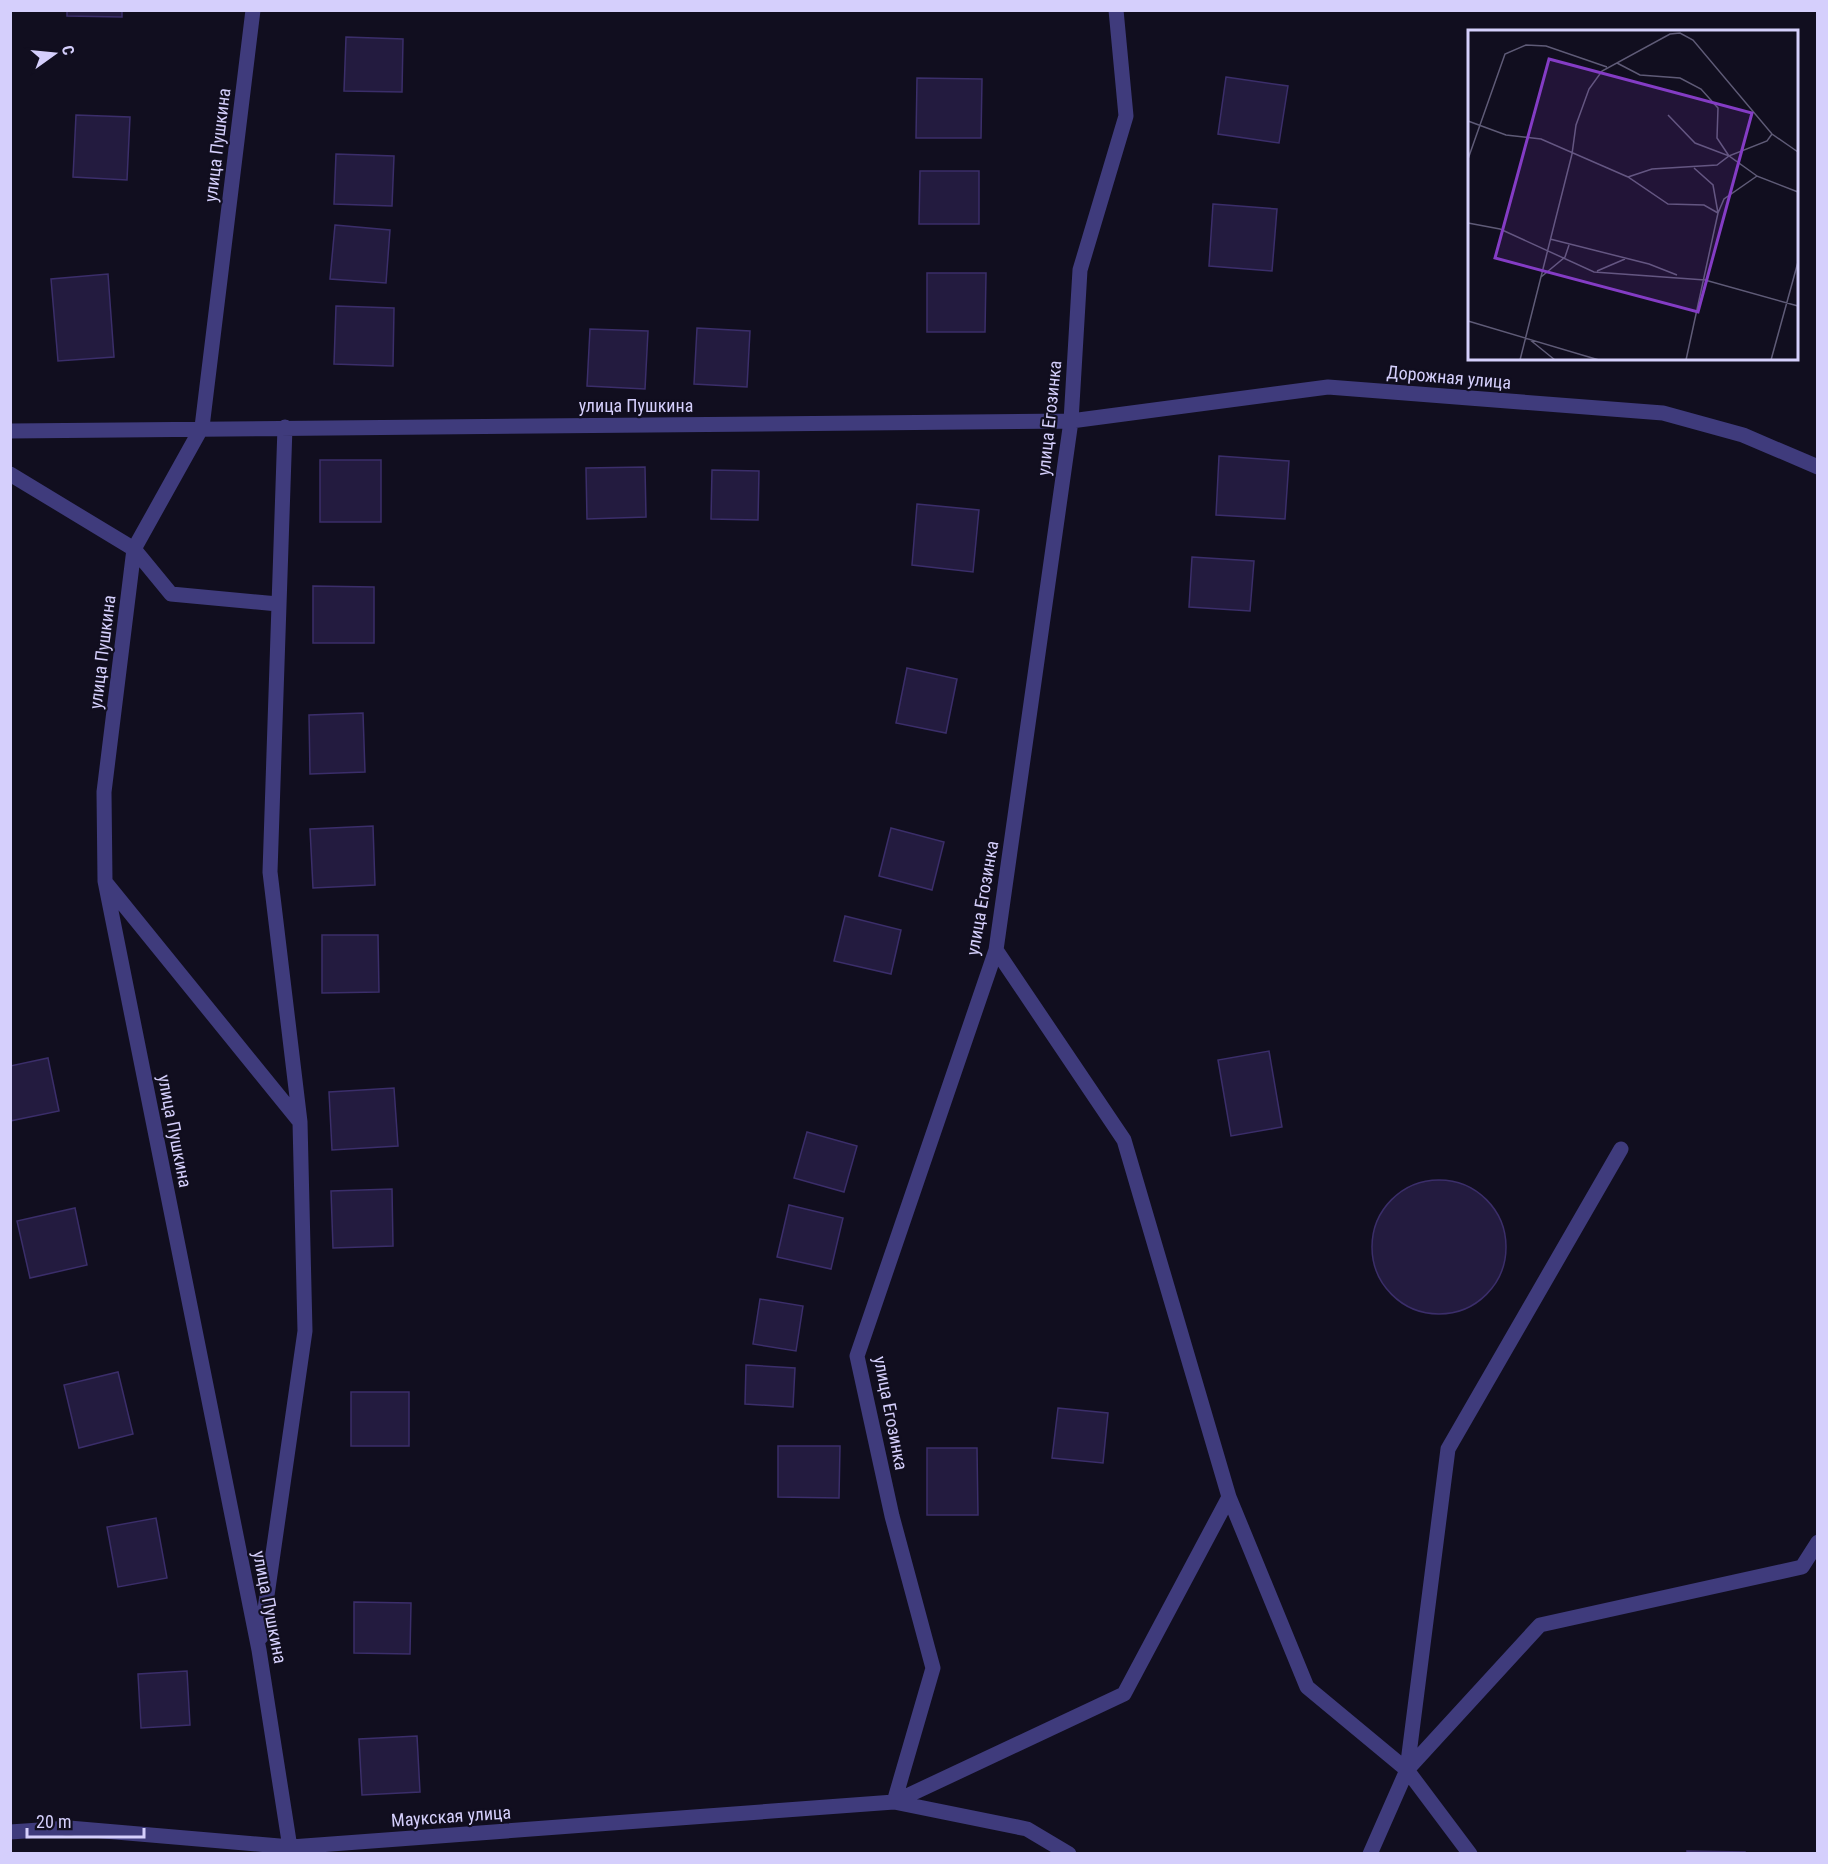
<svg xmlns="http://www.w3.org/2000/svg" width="1828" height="1864" font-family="'Roboto Condensed',sans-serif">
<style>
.building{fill:#231b3f;stroke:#3b2e6a;stroke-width:1.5}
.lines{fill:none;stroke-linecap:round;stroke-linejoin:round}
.minor{stroke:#3f3b7c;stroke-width:15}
.labels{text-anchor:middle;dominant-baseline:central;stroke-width:4.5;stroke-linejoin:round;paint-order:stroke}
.street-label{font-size:18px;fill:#d5cffc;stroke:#110e1f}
.inset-road{fill:none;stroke:#5f5b77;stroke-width:1.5}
.view{fill:#843cc5;fill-opacity:0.15;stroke:#843cc5;stroke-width:3}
.inset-edge{fill:none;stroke:#d5cffc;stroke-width:3}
</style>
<rect width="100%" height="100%" fill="#110e1f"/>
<!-- building -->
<path class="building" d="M67,10H122V17L67,16Z
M346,37L403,39L402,92L344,91Z
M1226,77L1288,86L1279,143L1218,134Z
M917,78L982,79L981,138H916Z
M76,115L130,117L127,180L73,177Z
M336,154L394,156L392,206L334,204Z
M920,171H979V224H919Z
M1213,204L1277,209L1272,271L1209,266Z
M335,225L390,230L386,283L330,279Z
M927,273H986L985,332H927Z
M108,274L114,357L58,361L51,279Z
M336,306L394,308L393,366L334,364Z
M697,328L750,331L747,387L694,384Z
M590,329L648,331L645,389L587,386Z
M1219,456L1289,461L1285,519L1216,515Z
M320,460H381V522H320Z
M645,467L646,517L587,519L586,468Z
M712,470L759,471L758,520L711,519Z
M917,504L979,510L973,572L912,565Z
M1192,557L1254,561L1250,611L1189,607Z
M313,586L374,587V643H313Z
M907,668L957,679L946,733L896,723Z
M363,713L365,772L310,774L309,715Z
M373,826L375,885L313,888L310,829Z
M891,828L944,842L932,890L879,876Z
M845,916L901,930L891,974L834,961Z
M322,935H378L379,992L322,993Z
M1269,1051L1282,1127L1231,1136L1218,1060Z
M48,1058L59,1111L10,1121V1066Z
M394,1088L398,1146L332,1150L329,1092Z
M807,1132L857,1146L844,1192L794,1178Z
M1372 1247a67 67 0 1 1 134 0a67 67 0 1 1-134 0Z
M392,1189L393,1246L333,1248L331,1191Z
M789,1205L843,1218L831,1269L777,1257Z
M75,1208L87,1265L30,1278L17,1221Z
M760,1299L803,1306L796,1351L753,1344Z
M746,1365L795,1368L793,1407L745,1404Z
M118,1372L133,1434L79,1448L64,1385Z
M351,1392H409V1446H351Z
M1058,1408L1108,1413L1103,1463L1052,1458Z
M778,1446H840L839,1498L778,1497Z
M927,1448H977L978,1515H927Z
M156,1518L167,1578L118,1587L107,1527Z
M354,1602L411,1603L410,1654L354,1653Z
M187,1671L190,1725L141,1728L138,1674Z
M417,1736L420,1792L362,1795L359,1739Z
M1687,1851L1745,1852V1854H1687Z"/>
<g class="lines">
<!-- minor -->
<path class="minor" d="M253,10L202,427L134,549L104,792L105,881L259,1650L291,1854
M10,431L1071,421L1328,387L1663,413L1743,435L1818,467
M10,474L134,549L171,594L278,604
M106,883L300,1122
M996,950L1124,1140L1229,1497L1307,1687L1407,1770L1370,1854
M261,1637L305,1331L300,1122L270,872L285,427
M1407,1770L1540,1625L1802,1567L1818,1542
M894,1802L933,1668L892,1516L857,1356L996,950L1071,421L1080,270L1126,116L1116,10
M894,1802L1124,1694L1229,1497
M10,1832L69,1828L291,1847L894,1802L1027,1829L1069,1854
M1470,1854L1407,1770L1448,1449L1621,1149"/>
</g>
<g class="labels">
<!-- street labels -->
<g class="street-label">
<text transform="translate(217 145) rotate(-83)">улица Пушкина</text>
<text transform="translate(1449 377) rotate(5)">Дорожная улица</text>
<text x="636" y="405">улица Пушкина</text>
<text transform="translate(1049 418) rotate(-84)">улица Егозинка</text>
<text transform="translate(102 652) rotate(-83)">улица Пушкина</text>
<text transform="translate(982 898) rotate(-80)">улица Егозинка</text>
<text transform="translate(175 1131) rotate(79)">улица Пушкина</text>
<text transform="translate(891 1413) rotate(79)">улица Егозинка</text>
<text transform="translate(270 1607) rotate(79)">улица Пушкина</text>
<text transform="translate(451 1816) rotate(-4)">Маукская улица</text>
</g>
</g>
<!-- overview -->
<g transform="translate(1468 30)">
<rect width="330" height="330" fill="#110e1f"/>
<path class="inset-road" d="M149,33L172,45L212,48L233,59L250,78L249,108L261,126M200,85L227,113L261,126L299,111L304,104M0,91L38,105L73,109L160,147L200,174L236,175L250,183M0,129L37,24L58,15L78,16L139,37M226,138L245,155L250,183M160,147L184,139L249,135L261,126L289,146M0,193L32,199L126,242L237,250L330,276M82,209L181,234L209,245M129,241L157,229M73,247L97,227L101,215M0,291L131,330M61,309L87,330M52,330L104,124L108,95L121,59L134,41L202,4L212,3L225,10L304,104L330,122M218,330L250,183L256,169L289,146L330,162M303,330L330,232"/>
<path class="view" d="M81,29L284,83L230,282L27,228Z"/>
<rect width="330" height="330" class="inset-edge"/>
</g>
<!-- border -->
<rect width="1828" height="1864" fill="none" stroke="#d5cffc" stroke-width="24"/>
<!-- north arrow -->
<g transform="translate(54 54) rotate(75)" stroke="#110e1f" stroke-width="4.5" paint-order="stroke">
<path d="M0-4.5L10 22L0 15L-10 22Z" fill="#d5cffc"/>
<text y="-9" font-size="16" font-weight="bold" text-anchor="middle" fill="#d5cffc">С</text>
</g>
<!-- scale -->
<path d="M27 1828v9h117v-9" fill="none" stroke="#d5cffc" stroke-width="3"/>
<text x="36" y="1828" font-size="18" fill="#d5cffc" stroke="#110e1f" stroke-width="4.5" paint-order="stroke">20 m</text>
</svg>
